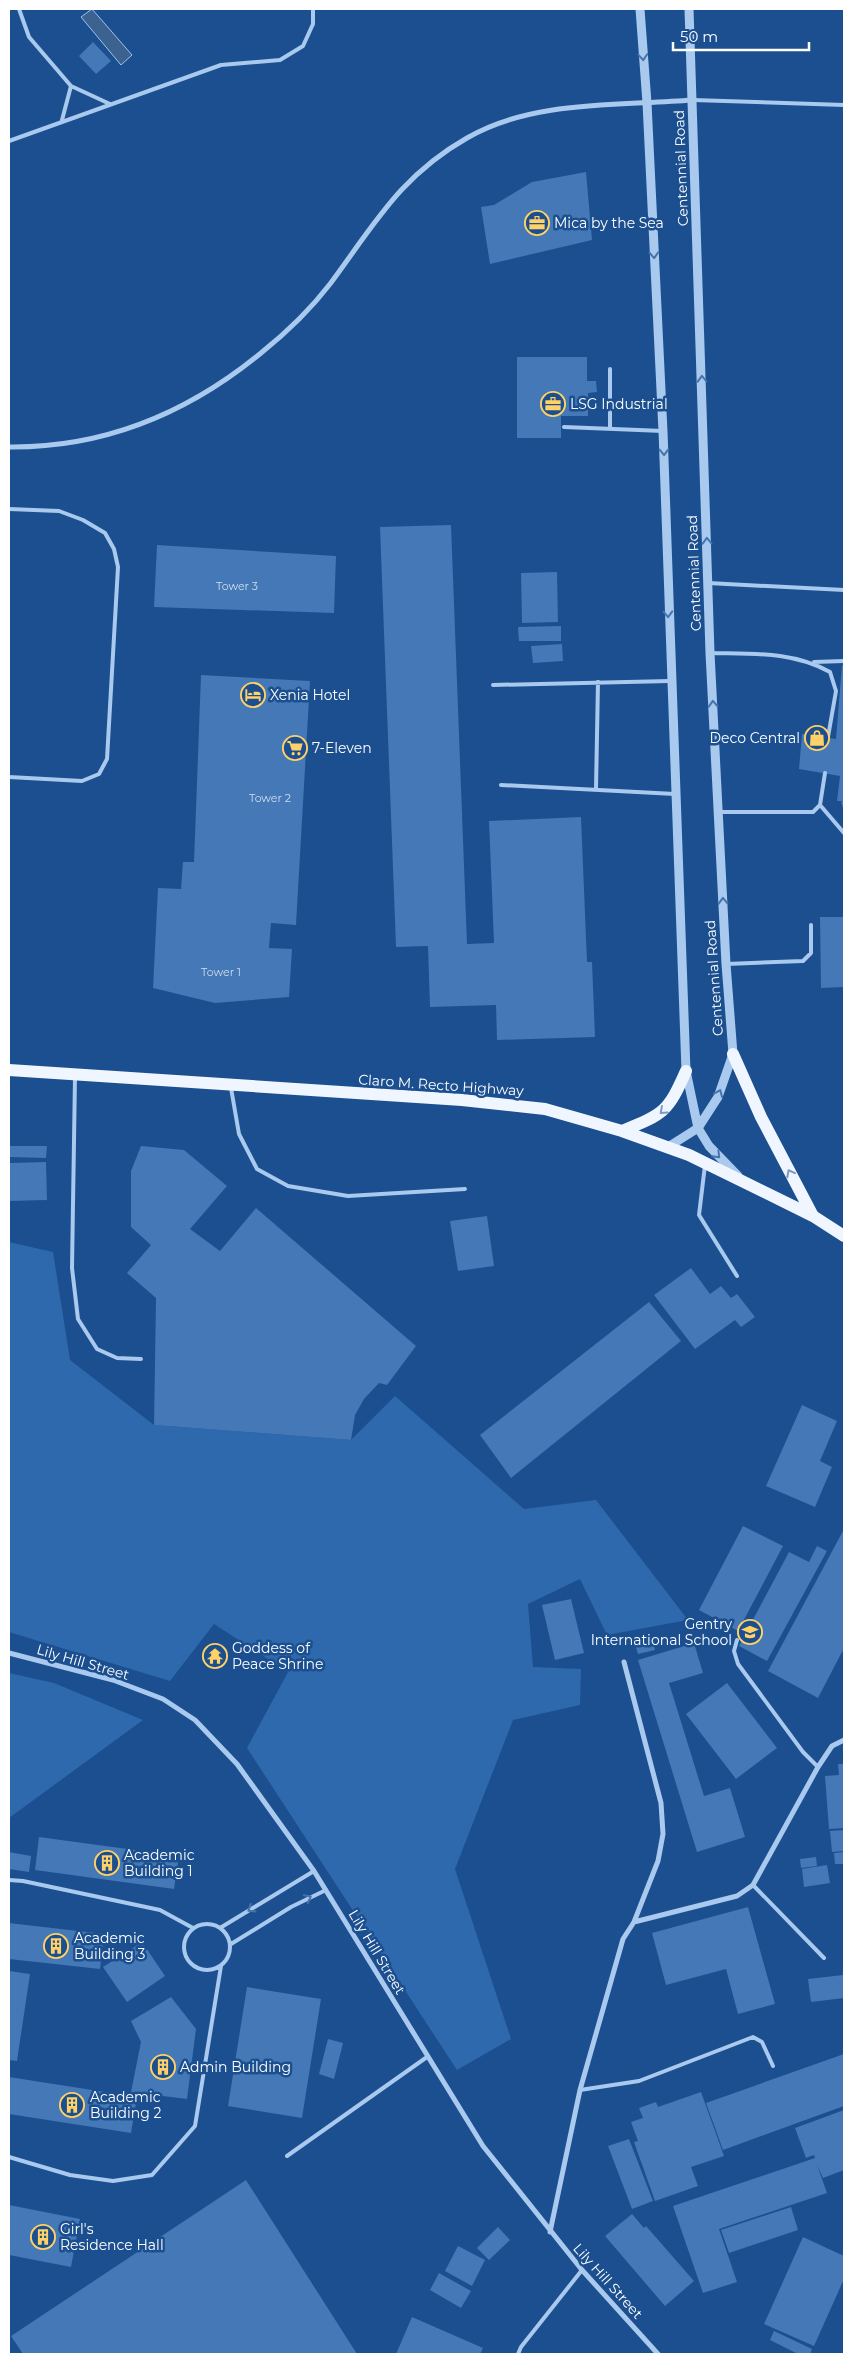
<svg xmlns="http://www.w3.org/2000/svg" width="853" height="2363" font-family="Montserrat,sans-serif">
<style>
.green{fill:#2e69ad}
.water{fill:#3c6290;stroke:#9cc4f0}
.building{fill:#4478b7}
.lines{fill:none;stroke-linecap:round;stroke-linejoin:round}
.service{stroke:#a9c9ee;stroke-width:4}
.minor{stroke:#a9c9ee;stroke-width:5}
.tertiary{stroke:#a9c9ee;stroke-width:9}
.primary{stroke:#f0f6ff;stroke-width:12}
.oneway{stroke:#4674ac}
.oneway2{stroke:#7b9ac1}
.labels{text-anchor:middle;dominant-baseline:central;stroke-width:5;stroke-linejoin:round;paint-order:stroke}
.number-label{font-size:11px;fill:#d0dded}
.street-label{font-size:14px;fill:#fff;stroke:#1b4f8f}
.poi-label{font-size:14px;fill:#fff;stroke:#1b4f8f;text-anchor:start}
</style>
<rect width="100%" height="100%" fill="#1b4f8f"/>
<!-- green -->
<path class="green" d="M9,1242L53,1252L70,1360L154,1425L351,1440L395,1396L524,1509L596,1500L688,1620L607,1635L580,1579L528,1604L533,1667L581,1669L580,1705L513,1720L455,1869L511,2039L457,2070L247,1748L288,1672L214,1624L170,1681L9,1632Z
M9,1673L54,1683L143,1720L9,1818Z"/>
<!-- water -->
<path class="water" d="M92,9L132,55L121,65L81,17Z"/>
<!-- building -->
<path class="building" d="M93,42L111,61L96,74L79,56Z
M586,172L592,240L490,264L481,207L494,205L532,182Z
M517,357H587V381H596L597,392L588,393V416H561V438H517Z
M451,525L467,944L494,943L489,821L581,817L587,962H592L595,1037L497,1040L496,1005L430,1007L428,946L396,947L380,527Z
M157,545L336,556L334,613L154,607Z
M557,572L558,622L522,623L521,573Z
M561,626V641H519L518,627Z
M562,644L563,661L533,663L531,646Z
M842,665L844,666V811L841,802L843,801H837L840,776L799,769L802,734L836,739Z
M201,675L310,681L296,925L271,923L269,948L292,949L289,997L215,1003L153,988L158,888L181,889L183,862H194Z
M820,917H844V987L821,988Z
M9,1146H47L46,1158L9,1157Z
M141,1146L184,1150L227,1186L190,1229L220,1251L256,1208L416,1346L387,1385L379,1383L364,1399L355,1415L351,1440L154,1425L156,1298L127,1273L151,1245L131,1227V1171Z
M46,1162L47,1200L9,1201V1163Z
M487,1216L494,1266L458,1271L450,1221Z
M691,1268L710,1294L721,1286L731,1298L737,1294L755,1317L741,1327L735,1320L695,1349L654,1295Z
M649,1302L681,1341L511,1478L480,1435Z
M802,1405L837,1421L820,1461L832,1467L815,1507L766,1486Z
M743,1526L783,1546L738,1631L699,1610Z
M844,1529V1648L818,1698L768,1671Z
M817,1546L827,1551L767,1661L739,1646L789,1552L809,1562Z
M571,1599L584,1653L555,1660L542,1605Z
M652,1636L655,1650L638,1654L634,1641Z
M694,1643L703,1673L669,1683L704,1796L730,1788L745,1837L697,1852L638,1660Z
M727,1683L777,1748L736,1779L686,1714Z
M838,1764H844V1828L829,1829L825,1776L839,1775Z
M844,1830V1851L832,1852L830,1831Z
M39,1837L179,1856L174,1889L35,1870Z
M9,1852L31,1856L29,1872L9,1869Z
M844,1852V1864H835L834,1853Z
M816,1857L817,1866L801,1868L800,1859Z
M827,1865L830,1883L804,1887L802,1869Z
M748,1907L775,2004L738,2014L726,1969L666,1985L652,1933Z
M9,1923L104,1934L100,1969L9,1959Z
M142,1942L165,1976L127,2002L103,1967Z
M9,1971L30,1974L17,2061L9,2060Z
M843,1975L844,1998L811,2002L808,1979Z
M247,1987L321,1999L302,2118L228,2106Z
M171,1997L196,2029L187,2099L131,2092L141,2042L131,2021Z
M328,2039L343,2043L334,2079L319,2074Z
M844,2054V2106L723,2150L706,2103Z
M9,2077L137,2097L131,2133L9,2114Z
M701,2092L724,2156L691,2167L698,2186L655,2201L634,2142L638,2141L631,2122L643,2118L639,2108L656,2102L658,2107Z
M844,2110V2170L823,2178L817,2165L827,2193L719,2229L737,2282L703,2293L673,2206L815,2158L814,2155L806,2158L795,2128Z
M629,2139L653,2201L632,2209L608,2146Z
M246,2180L357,2354H23L11,2336Z
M9,2205L80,2219L71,2267L9,2255Z
M791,2207L798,2230L729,2253L721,2230Z
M632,2214L644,2228L646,2226L694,2281L665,2306L605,2236Z
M498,2227L510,2240L489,2260L477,2248Z
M803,2237L844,2256V2279L814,2346L764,2324Z
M458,2246L485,2260L472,2286L445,2271Z
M439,2273L471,2291L461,2308L430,2290Z
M412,2317L483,2348L480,2354H396Z
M774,2331L812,2349L810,2354H798L770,2340Z"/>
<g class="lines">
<!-- service -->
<path class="service" d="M19,9L29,37L71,86L110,104
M693,100L844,105
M62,120L71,86
M9,141L221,65L280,60L303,46L313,24V9
M610,369V428
M564,427L663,431
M9,509L59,511L83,520L105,533L114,549L118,567L107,759L99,774L82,781L9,777
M708,583L844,590
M710,653C752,654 792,651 830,672L836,691L828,737
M814,662L844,661
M493,685L670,681
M501,785L675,794
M596,789L598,682
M820,805L844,833
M718,812H813L820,805L825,773
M726,964L803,961L811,953V925
M75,1077L72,1268L78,1319L97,1349L117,1358L141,1359
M231,1088L239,1134L257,1169L288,1186L348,1196L465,1189
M705,1165L699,1215L737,1276
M737,1640L734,1651L738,1664L803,1752L818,1767
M9,1880L23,1881L160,1910L193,1928
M753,1885L824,1958
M184 1947a23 23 0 1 1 46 0a23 23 0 1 1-46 0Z
M220,1928L314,1871
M231,1944L291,1907L326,1890
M580,2090L639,2081L753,2037L762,2042L773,2066
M287,2156L427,2057
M9,2157L70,2175L113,2181L152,2175L195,2126L221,1966
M518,2354L521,2347L582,2270"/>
<!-- minor -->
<path class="minor" d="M9,447C104,448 188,413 261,353C286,333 310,310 330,284C374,225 400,176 467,138C532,100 619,106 692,100
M9,1653L113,1680L163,1699L195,1720L237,1764L314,1871L483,2146L582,2270L658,2354
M624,1662L661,1803L663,1834L658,1861L634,1922
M550,2232L580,2090L623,1939L634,1922L737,1896L753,1885L818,1767L832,1746L844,1740"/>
<!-- tertiary -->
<path class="tertiary" d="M640,9L647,103L663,431L686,1071L698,1128L709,1146L738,1176
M668,1147L698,1128L718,1097L733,1054L726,964L710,653L689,9"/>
<!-- primary -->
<path class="primary" d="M733,1054L761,1117L813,1216
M9,1070L462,1100L545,1109L622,1131L689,1155L813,1216L844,1236
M622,1131C664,1114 668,1112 686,1071"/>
</g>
<!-- one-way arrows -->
<defs><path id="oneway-chevron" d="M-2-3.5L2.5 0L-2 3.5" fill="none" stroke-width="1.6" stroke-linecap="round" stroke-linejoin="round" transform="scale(1.25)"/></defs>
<g class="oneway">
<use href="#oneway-chevron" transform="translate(643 57) rotate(86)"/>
<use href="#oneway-chevron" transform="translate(654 255) rotate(87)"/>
<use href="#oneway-chevron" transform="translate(702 379) rotate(-92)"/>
<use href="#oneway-chevron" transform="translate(664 452) rotate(88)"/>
<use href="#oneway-chevron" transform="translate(707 541) rotate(-92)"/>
<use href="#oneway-chevron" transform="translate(668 614) rotate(88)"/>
<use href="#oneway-chevron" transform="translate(713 704) rotate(-93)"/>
<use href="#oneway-chevron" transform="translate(723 901) rotate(-92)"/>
<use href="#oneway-chevron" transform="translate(719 1093) rotate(-67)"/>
<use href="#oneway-chevron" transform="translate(717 1155) rotate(46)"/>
<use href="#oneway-chevron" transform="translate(308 1898) rotate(-27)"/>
<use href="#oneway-chevron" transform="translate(251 1909) rotate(148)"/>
</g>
<g class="oneway2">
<use href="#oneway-chevron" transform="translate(663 1111) rotate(138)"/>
<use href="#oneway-chevron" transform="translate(790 1173) rotate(-118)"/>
</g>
<!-- icons -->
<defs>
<symbol id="office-ring" viewBox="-11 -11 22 22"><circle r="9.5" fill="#1b4f8f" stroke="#ffd166" stroke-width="1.5"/><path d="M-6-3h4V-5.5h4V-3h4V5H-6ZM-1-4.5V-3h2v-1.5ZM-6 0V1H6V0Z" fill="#ffd166"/></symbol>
<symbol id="hotel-ring" viewBox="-11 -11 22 22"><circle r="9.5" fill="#1b4f8f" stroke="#ffd166" stroke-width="1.5"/><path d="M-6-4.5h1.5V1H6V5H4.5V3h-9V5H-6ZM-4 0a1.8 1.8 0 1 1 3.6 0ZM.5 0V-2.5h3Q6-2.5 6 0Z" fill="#ffd166"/></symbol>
<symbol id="shop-ring" viewBox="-11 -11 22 22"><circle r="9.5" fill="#1b4f8f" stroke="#ffd166" stroke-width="1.5"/><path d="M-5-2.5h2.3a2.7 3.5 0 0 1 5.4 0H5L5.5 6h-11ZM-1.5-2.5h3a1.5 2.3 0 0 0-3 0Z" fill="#ffd166"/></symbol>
<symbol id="supermarket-ring" viewBox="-11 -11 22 22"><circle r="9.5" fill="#1b4f8f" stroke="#ffd166" stroke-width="1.5"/><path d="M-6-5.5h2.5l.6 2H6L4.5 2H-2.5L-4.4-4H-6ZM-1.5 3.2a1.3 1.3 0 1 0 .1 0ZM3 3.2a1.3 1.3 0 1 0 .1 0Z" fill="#ffd166"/></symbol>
<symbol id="school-ring" viewBox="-11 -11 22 22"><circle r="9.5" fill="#1b4f8f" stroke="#ffd166" stroke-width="1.5"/><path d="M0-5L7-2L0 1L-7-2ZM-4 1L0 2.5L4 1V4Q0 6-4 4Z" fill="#ffd166"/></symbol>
<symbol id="temple-ring" viewBox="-11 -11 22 22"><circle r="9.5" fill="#1b4f8f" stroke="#ffd166" stroke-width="1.5"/><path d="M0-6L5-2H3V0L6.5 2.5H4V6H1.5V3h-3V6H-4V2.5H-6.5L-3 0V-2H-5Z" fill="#ffd166"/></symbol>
<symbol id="building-ring" viewBox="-11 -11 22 22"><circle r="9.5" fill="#1b4f8f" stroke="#ffd166" stroke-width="1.5"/><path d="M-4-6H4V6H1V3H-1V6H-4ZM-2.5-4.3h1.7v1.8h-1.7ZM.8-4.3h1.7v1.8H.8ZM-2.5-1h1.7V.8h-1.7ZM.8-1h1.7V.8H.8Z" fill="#ffd166"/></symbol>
</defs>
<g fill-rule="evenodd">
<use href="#office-ring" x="523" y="209" width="28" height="28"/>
<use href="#office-ring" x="539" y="390" width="28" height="28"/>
<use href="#hotel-ring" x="239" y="681" width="28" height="28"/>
<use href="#shop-ring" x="803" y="724" width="28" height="28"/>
<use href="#supermarket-ring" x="281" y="734" width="28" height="28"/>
<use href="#school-ring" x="736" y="1618" width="28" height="28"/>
<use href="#temple-ring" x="201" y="1642" width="28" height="28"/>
<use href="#building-ring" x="93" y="1849" width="28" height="28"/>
<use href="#building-ring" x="42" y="1932" width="28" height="28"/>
<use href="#building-ring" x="149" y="2053" width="28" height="28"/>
<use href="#building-ring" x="58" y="2091" width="28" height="28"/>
<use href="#building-ring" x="29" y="2223" width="28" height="28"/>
</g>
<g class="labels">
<!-- number labels -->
<g class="number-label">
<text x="237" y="586">Tower 3</text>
<text x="270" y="798">Tower 2</text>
<text x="221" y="972">Tower 1</text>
</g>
<!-- street labels -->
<g class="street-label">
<text transform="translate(681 168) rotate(-92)">Centennial Road</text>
<text transform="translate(694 573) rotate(-92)">Centennial Road</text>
<text transform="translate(714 978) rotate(-94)">Centennial Road</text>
<text transform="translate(441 1085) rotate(4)">Claro M. Recto Highway</text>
<text transform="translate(83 1662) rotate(16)">Lily Hill Street</text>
<text transform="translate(377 1952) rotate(59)">Lily Hill Street</text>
<text transform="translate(608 2281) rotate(48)">Lily Hill Street</text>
</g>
<!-- poi labels -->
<g class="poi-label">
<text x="554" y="223">Mica by the Sea</text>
<text x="570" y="404">LSG Industrial</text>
<text x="270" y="695">Xenia Hotel</text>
<text x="800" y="738" text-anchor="end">Deco Central</text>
<text x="312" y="748">7-Eleven</text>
<text x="732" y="1624" text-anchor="end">Gentry<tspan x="732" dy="16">International School</tspan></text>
<text x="232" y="1648">Goddess of<tspan x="232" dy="16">Peace Shrine</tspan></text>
<text x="124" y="1855">Academic<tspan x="124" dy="16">Building 1</tspan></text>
<text x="74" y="1938">Academic<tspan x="74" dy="16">Building 3</tspan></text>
<text x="180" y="2067">Admin Building</text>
<text x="90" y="2097">Academic<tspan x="90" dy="16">Building 2</tspan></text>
<text x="60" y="2229">Girl's<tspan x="60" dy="16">Residence Hall</tspan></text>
</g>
</g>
<!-- border -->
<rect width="853" height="2363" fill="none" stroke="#ffffff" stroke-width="20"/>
<!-- scale -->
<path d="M673 42v8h136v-8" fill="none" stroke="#ffffff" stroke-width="2.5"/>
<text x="680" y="42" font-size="15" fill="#ffffff" stroke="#1b4f8f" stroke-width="4" paint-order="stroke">50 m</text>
</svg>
